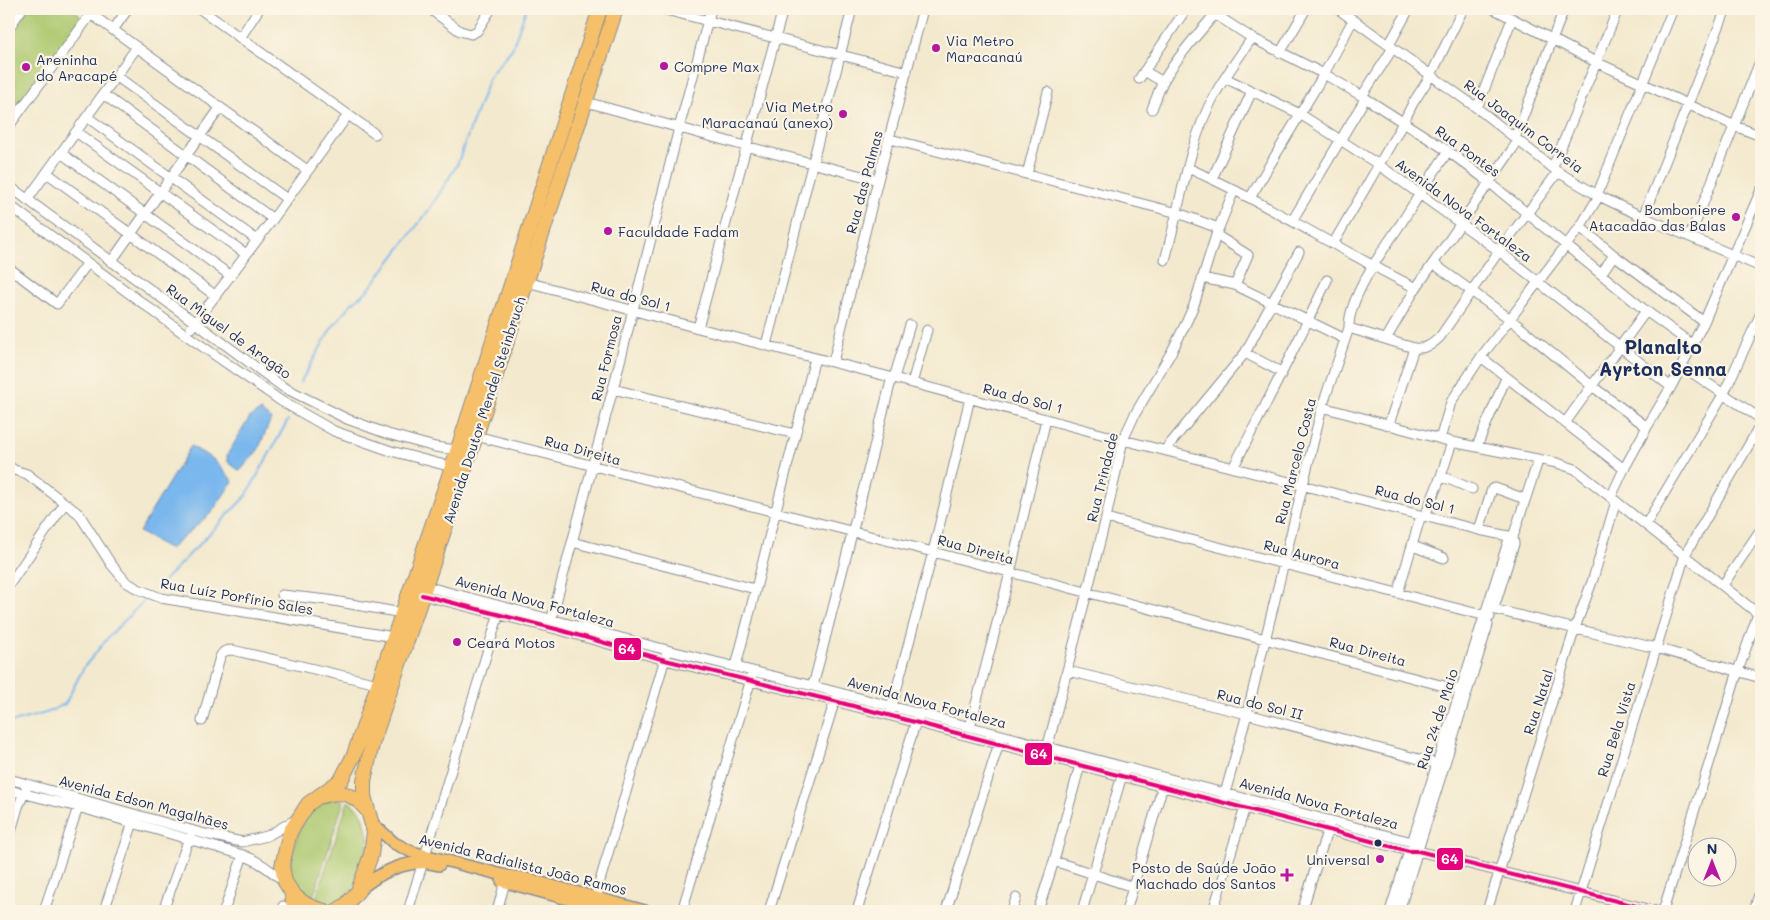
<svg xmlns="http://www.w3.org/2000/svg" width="1770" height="920" font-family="Mali,sans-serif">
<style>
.green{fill:#acc86e;stroke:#647c66}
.water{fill:#7ab7ed;stroke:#4a73a6}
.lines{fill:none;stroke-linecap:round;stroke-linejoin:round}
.stream{stroke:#7ab7ed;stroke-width:2}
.minor-casing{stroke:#878c96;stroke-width:11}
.major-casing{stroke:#878c96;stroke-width:14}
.highway-casing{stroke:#878c96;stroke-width:16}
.minor{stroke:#fff;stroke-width:9}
.major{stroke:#f6c06b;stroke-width:11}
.highway{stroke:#f6c06b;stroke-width:14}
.bus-1-casing{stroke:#fcf5e5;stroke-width:8}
.bus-1{stroke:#e5007d;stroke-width:4}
.poi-dot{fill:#b5179e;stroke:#fcf5e5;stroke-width:2}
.bus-dot{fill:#1b2f5e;stroke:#fcf5e5;stroke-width:2}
.labels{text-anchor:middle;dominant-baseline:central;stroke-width:4.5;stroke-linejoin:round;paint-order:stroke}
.poi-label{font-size:14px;fill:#1b2f5e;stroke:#fcf5e5;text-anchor:start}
.street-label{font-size:14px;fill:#1b2f5e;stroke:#fcf5e5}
.district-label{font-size:19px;font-weight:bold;fill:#1b2f5e;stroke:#fcf5e5}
.line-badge{stroke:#fcf5e5;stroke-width:2}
.badge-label{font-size:14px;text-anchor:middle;font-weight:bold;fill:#fff}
</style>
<rect width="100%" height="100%" fill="#fcf5e5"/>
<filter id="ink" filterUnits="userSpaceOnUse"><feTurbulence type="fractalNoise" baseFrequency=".02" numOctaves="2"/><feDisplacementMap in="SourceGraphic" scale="10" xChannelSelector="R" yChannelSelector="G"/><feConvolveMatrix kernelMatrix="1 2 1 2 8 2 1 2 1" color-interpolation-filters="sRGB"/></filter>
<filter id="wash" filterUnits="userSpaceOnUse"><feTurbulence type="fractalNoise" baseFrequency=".0096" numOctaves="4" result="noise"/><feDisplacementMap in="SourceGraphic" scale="20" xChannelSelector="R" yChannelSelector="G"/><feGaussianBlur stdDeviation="1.12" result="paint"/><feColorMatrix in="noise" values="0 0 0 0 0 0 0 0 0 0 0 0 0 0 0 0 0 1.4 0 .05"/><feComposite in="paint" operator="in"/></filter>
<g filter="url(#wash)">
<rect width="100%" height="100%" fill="#f3e9ce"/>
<!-- green -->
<path class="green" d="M25,9H72L79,14L81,20L9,119V31Z
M336,799L344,801L311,903C303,894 293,887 291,875C287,856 301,820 315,807C321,801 328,800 336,799Z
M348,801L360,810L364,818L369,841L354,888L342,900L334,905L327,906L314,904Z"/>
<!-- water -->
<path class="water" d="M260,411L271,419L258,450L240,471L228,462L227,455L250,417Z
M191,446L213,459L233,481L212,512L170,549L139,532Z"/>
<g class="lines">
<!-- stream -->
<path class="stream" d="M300,383L331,329L351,304L369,289L384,269L429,210L457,165L490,75L512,49L526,9
M159,586L246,496L288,420
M9,723L46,713L65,704L84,667L111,634L147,598"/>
</g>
</g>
<g filter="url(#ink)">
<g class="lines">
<defs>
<path id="minor" d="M84,9L307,170
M200,9L375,134
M430,9L460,31L471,34L477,31L491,9
M662,9L907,72
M1207,9L1252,38L1324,74L1362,96L1448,151L1489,182L1646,311L1693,345
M1338,9L1477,108L1558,172L1599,196L1643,217L1761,267
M1494,9L1596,62L1735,126L1761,136
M9,28L22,9
M113,30L128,9
M240,38L259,9
M1389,45L1409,9
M1280,53L1306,9
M1144,71L1163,82
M116,76L287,199
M1225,78L1300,114L1379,165L1499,251L1671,387
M1139,79L1186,9
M103,94L273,219
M1362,96L1393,48
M586,102L745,146L878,180
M1477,108L1512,19
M1152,109C1156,99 1159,89 1164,80C1178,56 1197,35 1215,14
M87,117L257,240
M9,126L91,14
M76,132L246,254
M1515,138L1564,9
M890,139L1178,213L1218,228
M61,153L231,276
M1553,167L1618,9
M1188,168C1267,203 1339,250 1416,288
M47,173L216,296
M1027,174L1048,92
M1212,179L1252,91
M9,186L283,387L347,419L388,434L435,447L457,450
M1597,195L1673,9
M1250,198L1324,74L1353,20
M27,200L137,47
M9,205L186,335L281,401L334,431L391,451L452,467
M1643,217L1726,9
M1292,221L1365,99
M1580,227L1614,255L1704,322
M1216,235L1248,255L1235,285
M1690,236L1761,59
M1333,244L1403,123L1413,103L1431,75L1463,9
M1165,260C1180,207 1188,144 1214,96C1225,76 1239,57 1252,38
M111,262L220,108
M1434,264L1510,319L1592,386L1647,427
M9,268L57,304L88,263
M1601,274L1614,255
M1202,278L1235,285L1345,339
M527,282L698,328L894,378L1123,440L1479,530L1513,537
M191,328L273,219L348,115
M698,328L783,9
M1349,328L1414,348
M1386,339L1416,288L1518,141
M766,345L852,9
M1245,353L1281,372
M1481,357L1624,469
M833,362L878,180L923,9
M1682,366L1761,419
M894,378L910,325
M912,383L927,330
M613,389L795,434
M1322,407L1452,442L1557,463L1575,469L1761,616
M1565,423L1646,311
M1389,424L1414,348C1427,349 1431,345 1440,337L1499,251L1558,172
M476,436L933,552L1467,692
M1440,439L1451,402L1481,357L1580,227L1599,196
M1477,446L1506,378
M1165,450L1245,353L1299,252
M9,466L14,470L27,474L79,514L111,564L126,582L138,589L161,598L394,637
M1233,468C1265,405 1298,344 1327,280
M1441,476L1472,489
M1611,497L1624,469L1647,427L1671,387L1704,322L1761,190
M1425,516L1441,476L1452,442
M1106,518L1490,617
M1646,524L1724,393L1761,313
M1479,530L1492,489L1495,488L1525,499
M572,542L755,589
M1413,546L1444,558
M9,585L65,503
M1723,585L1761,529
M425,586L667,650L813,686L1412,842L1418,851
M1398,593L1421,515
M282,595L328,600L402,613
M422,595L556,629L665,660L834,701L1409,851H1418L1656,911
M1488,608L1656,648L1761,678
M1494,608L1514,544L1513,537
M550,625L613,389L679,128L711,9
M736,666L815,358
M1068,671L1247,714L1442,765
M813,686L892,377
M891,710L933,552L970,398
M202,721L220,657C223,651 226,650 232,650L378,684
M970,727L1010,573L1046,419
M1046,753L1106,518L1123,440L1135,414L1172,351L1186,323L1194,305L1216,235L1234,190
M9,779L205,834L242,842L267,836L295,820
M9,790L78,807L243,855C259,861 271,871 285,882
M1224,797L1247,714L1322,407L1349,328C1348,297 1385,247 1402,222C1417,198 1433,174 1448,151
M9,838L18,807L26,789
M1054,861L1133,887
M598,902L599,898L597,891L666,655
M44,911L78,807
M104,911L134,819
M163,911L189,838
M224,911L243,855
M282,911L283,906
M408,911L500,610
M497,911L505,882
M682,911L752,676
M769,911L836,697
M857,911L917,718
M946,911L1000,740
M1012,911L1016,898
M1038,911L1054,861L1080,765
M1082,911L1123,772
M1126,911L1164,782
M1213,911L1246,804
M1302,911L1329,825
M1390,911L1508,542L1513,537L1538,461
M1399,911L1488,625
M1487,911L1575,628L1593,579L1616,501
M1575,911L1685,555L1761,424
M1663,911L1738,671L1758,614
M1754,911L1761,888"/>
<path id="major" d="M372,823L394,843L412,852L507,876L523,878L645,911
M502,881L612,911
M358,891C379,872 410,857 439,865"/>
<path id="highway" d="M322,796C343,790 352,793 367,810
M291,892C302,903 310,908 325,911
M295,911L291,891L285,882L282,866L290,832L308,804L341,780L354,755L455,458L600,9
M336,911L346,905L358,891L371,855L374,832L364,796V781L372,744L476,436L616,9"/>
</defs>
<!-- minor casing -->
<use href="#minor" class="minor-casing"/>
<!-- major casing -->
<use href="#major" class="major-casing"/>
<!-- highway casing -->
<use href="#highway" class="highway-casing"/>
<!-- minor -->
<use href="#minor" class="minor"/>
<!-- major -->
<use href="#major" class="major"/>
<!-- highway -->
<use href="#highway" class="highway"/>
<defs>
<path id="bus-1" d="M422,595L556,629L665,660L834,701L1409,851H1418L1656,911"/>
</defs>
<!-- bus-1 casing -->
<use href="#bus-1" class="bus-1-casing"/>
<!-- bus-1 -->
<use href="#bus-1" class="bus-1"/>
</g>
</g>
<!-- markers -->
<g class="poi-dot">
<circle cx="936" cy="48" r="5"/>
<circle cx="664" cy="66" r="5"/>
<circle cx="26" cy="67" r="5"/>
<circle cx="843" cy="114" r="5"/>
<circle cx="1736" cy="217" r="5"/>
<circle cx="608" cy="231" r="5"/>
<circle cx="457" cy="642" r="5"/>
<circle cx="1380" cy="859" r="5"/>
<path d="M1284.5 867.5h5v5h5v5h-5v5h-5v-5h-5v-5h5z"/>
</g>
<circle class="bus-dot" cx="1378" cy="843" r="4.5"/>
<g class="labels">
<!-- poi labels -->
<g class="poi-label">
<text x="946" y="40">Via Metro<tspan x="946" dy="16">Maracanaú</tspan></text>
<text x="36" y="59">Areninha<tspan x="36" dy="16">do Aracapé</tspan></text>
<text x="674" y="66">Compre Max</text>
<text x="833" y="106" text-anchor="end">Via Metro<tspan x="833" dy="16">Maracanaú (anexo)</tspan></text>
<text x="1726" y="209" text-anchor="end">Bomboniere<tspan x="1726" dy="16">Atacadão das Balas</tspan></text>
<text x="618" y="231">Faculdade Fadam</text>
<text x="467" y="642">Ceará Motos</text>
<text x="1370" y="859" text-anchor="end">Universal</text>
<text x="1276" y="867" text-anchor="end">Posto de Saúde João<tspan x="1276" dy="16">Machado dos Santos</tspan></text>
</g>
<!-- street labels -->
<g class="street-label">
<text transform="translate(1524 126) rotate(37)">Rua Joaquim Correia</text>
<text transform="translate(1468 151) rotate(36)">Rua Pontes</text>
<text transform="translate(864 182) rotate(-75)">Rua das Palmas</text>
<text transform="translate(1464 210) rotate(36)">Avenida Nova Fortaleza</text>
<text transform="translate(631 296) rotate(15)">Rua do Sol 1</text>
<text transform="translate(229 331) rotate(36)">Rua Miguel de Aragão</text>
<text transform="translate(606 358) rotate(-76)">Rua Formosa</text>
<text transform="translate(1023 398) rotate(15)">Rua do Sol 1</text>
<text transform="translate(484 410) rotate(-72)">Avenida Doutor Mendel Steinbruch</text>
<text transform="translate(583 450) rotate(15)">Rua Direita</text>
<text transform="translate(1295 461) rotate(-76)">Rua Marcelo Costa</text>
<text transform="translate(1102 477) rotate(-76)">Rua Trindade</text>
<text transform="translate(1415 499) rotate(14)">Rua do Sol 1</text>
<text transform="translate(976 549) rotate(15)">Rua Direita</text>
<text transform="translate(1302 554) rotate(15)">Rua Aurora</text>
<text transform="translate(237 596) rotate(10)">Rua Luíz Porfírio Sales</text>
<text transform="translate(535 601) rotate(15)">Avenida Nova Fortaleza</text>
<text transform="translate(1368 651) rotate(15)">Rua Direita</text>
<text transform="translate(927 702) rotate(15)">Avenida Nova Fortaleza</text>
<text transform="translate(1538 702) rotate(-72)">Rua Natal</text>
<text transform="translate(1260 704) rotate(14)">Rua do Sol II</text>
<text transform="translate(1437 719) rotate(-72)">Rua 24 de Maio</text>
<text transform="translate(1616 729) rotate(-73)">Rua Bela Vista</text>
<text transform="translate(144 802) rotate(15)">Avenida Edson Magalhães</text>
<text transform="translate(1319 803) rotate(15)">Avenida Nova Fortaleza</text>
<text transform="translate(523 864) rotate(14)">Avenida Radialista João Ramos</text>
</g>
<!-- district labels -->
<g class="district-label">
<text x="1663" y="346">Planalto<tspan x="1663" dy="22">Ayrton Senna</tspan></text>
</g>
</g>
<g class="line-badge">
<rect x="613" y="637" width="29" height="24" rx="5" fill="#e5007d"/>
<rect x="1024" y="742" width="29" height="24" rx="5" fill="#e5007d"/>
<rect x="1436" y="847" width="28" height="24" rx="5" fill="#e5007d"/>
</g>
<g class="badge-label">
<text x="627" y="654">64</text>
<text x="1039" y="759">64</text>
<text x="1450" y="864">64</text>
</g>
<!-- margin -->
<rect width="1770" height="920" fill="none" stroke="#fcf5e5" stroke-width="30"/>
<!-- north arrow -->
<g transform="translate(1712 862)"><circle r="24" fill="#fcf5e5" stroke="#a2a6af"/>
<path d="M0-4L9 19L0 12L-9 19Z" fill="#b5179e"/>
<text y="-8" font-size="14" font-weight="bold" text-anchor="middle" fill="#1b2f5e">N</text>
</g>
</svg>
